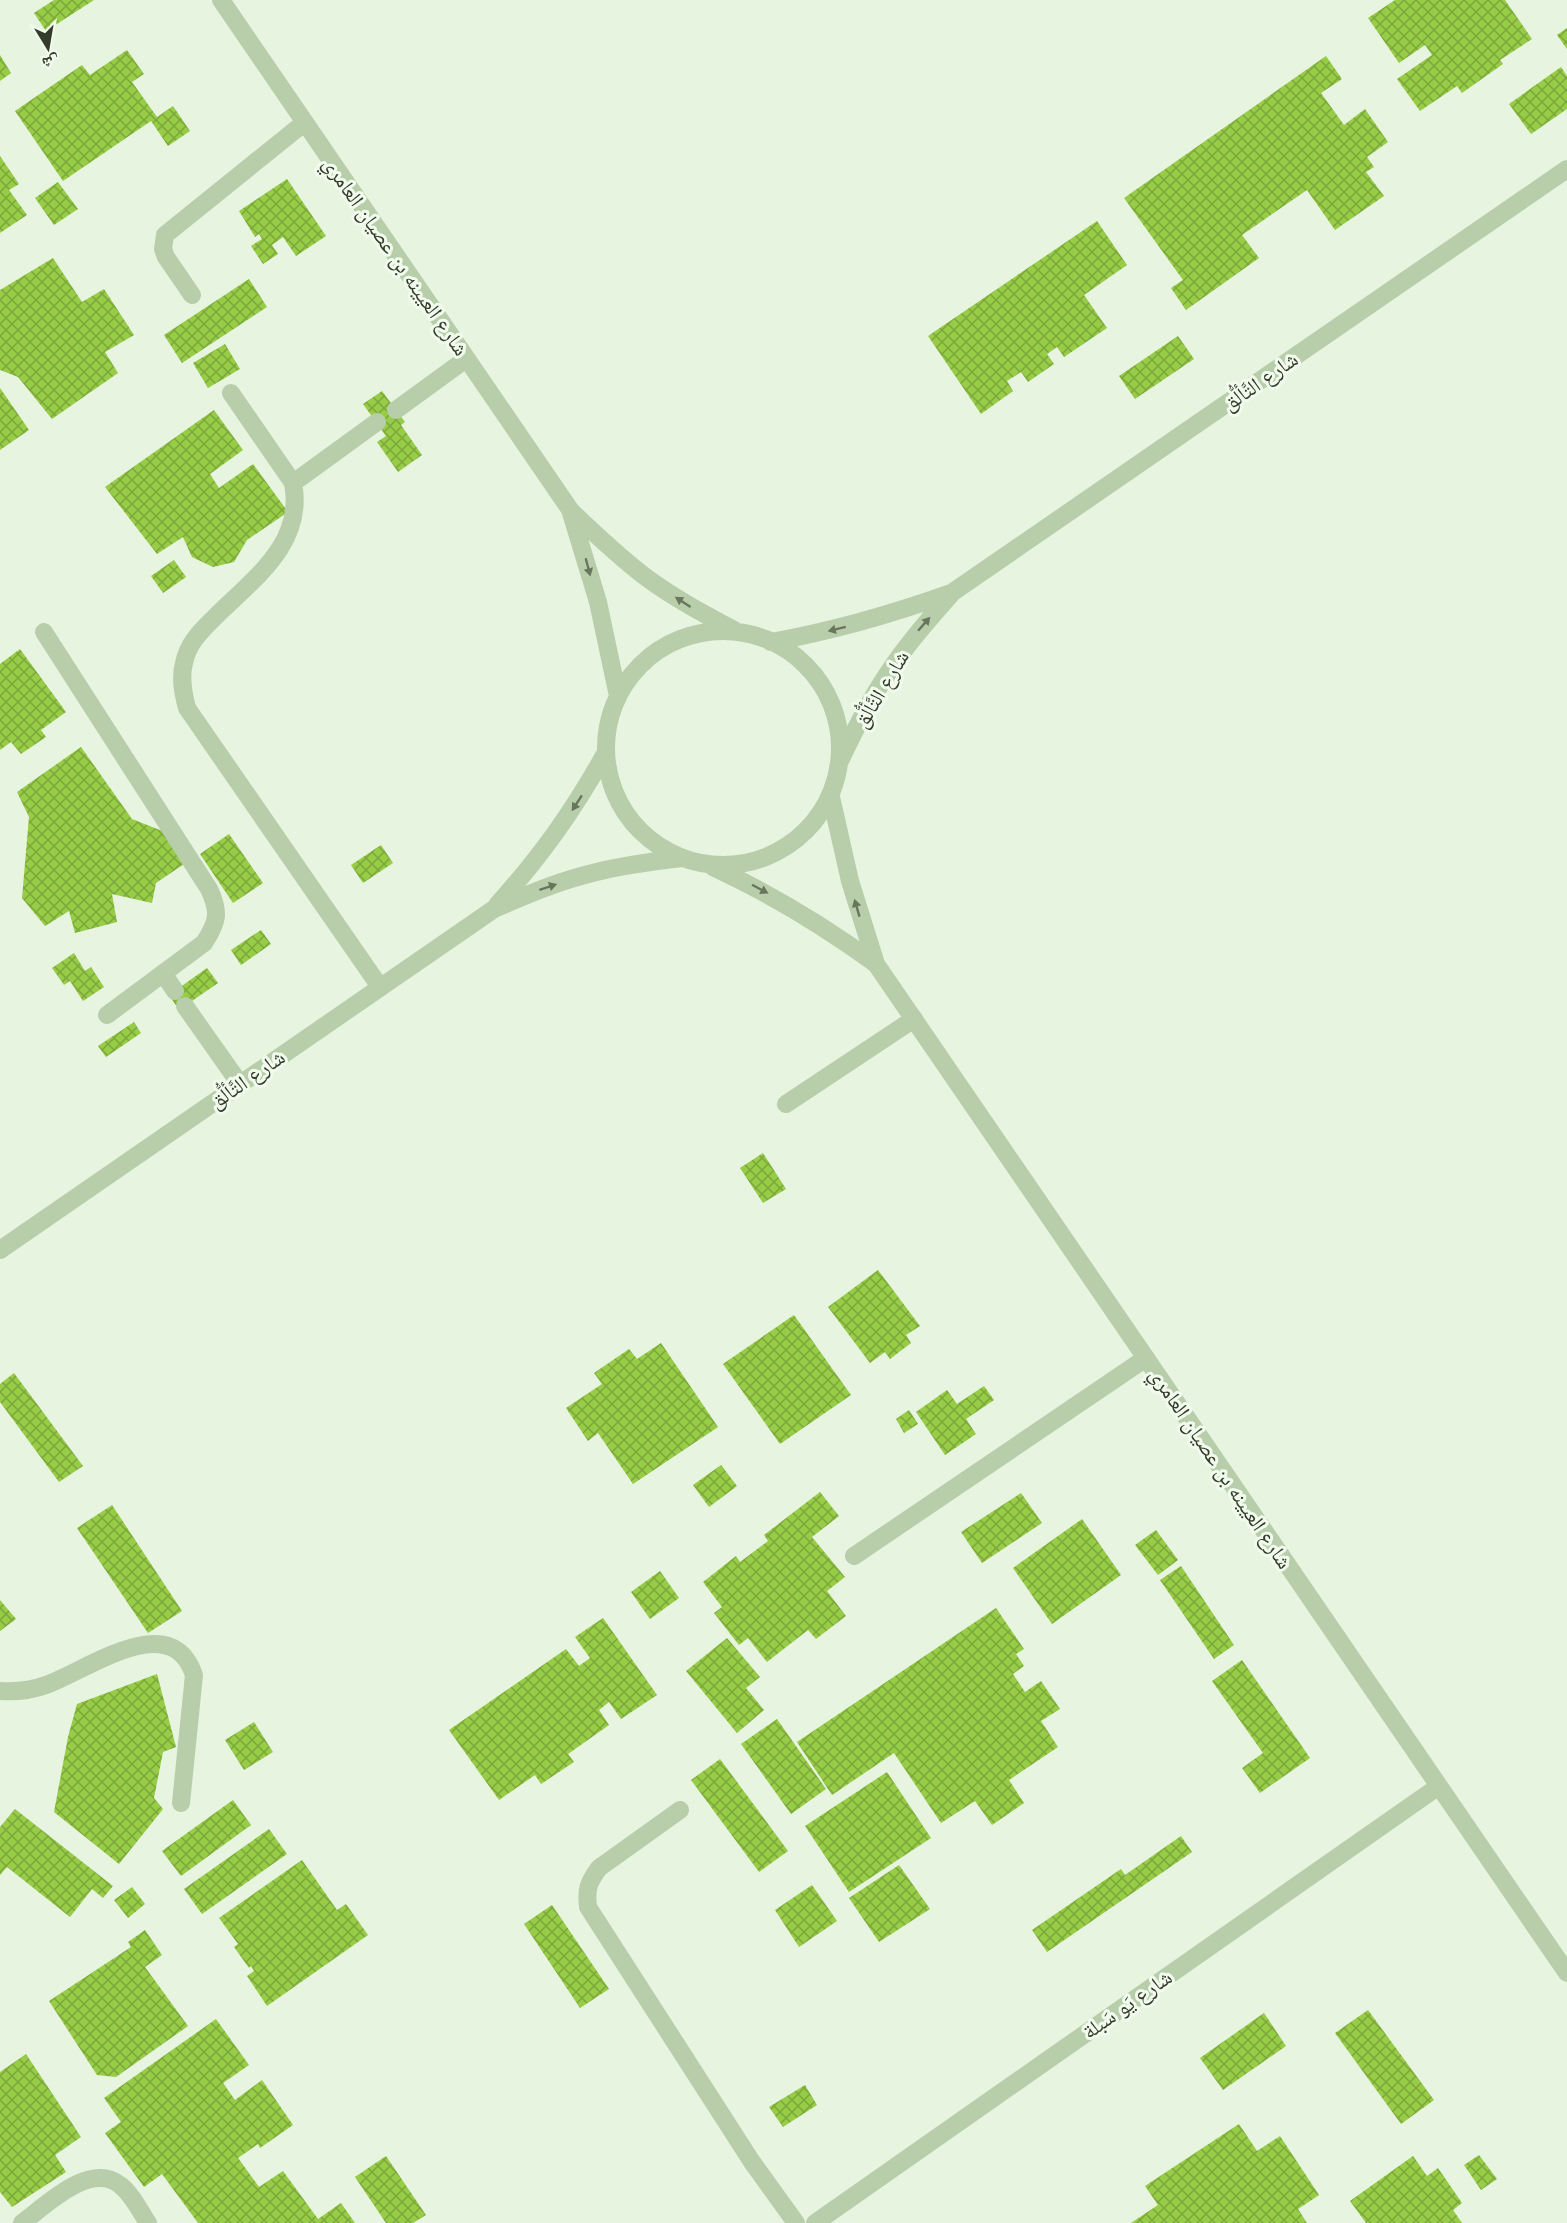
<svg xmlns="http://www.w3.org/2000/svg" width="1567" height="2223" font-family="Arial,'Noto Naskh Arabic',sans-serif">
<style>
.building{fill:url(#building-cross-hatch)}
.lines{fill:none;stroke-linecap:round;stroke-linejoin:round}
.lane{stroke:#b8ceaa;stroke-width:18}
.street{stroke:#b8ceaa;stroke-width:18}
.oneway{fill:#68765d}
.labels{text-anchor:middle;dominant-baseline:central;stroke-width:6;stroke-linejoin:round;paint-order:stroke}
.street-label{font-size:21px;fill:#333b2a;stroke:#f1fbed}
</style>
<defs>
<pattern id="building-cross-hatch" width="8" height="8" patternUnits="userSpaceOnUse" patternTransform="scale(1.5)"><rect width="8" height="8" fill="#97cc46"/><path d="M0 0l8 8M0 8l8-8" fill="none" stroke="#7ca73b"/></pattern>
</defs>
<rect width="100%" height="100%" fill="#e6f4e0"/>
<!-- building -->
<path class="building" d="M54,0H94L46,31L34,13Z
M1395,0H1505L1532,39L1500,60L1503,64L1462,93L1457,86L1420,111L1397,79L1432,55L1425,45L1399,63L1368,18Z
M1567,28V49L1557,35Z
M127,50L144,74L132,82L157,117L173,106L190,131L168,146L151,121L63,181L15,111L82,65L90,75Z
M0,55L11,73L0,81Z
M1326,56L1342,79L1321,93L1344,125L1365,109L1388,142L1367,157L1374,167L1366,172L1384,196L1335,230L1307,190L1242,235L1259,258L1186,310L1171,288L1183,280L1124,198Z
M1561,67L1567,76V109L1531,134L1509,104Z
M0,156L19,184L9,190L27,215L0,233Z
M287,179L326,236L296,256L283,237L272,245L278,254L263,264L251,246L262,239L259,234L255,237L239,211Z
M58,182L78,209L54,225L35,198Z
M1097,221L1127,265L1084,295L1107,328L1064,357L1057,347L1047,354L1054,364L1028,382L1021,372L1007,381L1013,391L981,414L928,336Z
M53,258L82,302L104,289L134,335L105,352L118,373L52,419L18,377L0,370V290Z
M249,279L267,307L182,363L164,335Z
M1178,336L1194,359L1135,399L1119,376Z
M225,344L240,369L208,388L193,363Z
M0,388L29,430L0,450Z
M382,391L405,422L401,425L422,455L398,472L377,442L386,436L363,404Z
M214,410L243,450L210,474L219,488L253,464L288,512L247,540L234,562L213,567L192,557L183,537L157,554L105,487Z
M174,560L186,577L163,593L151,576Z
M20,649L66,712L41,730L46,737L21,754L11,742L0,750V664Z
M81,747L132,819L170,834L187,862L156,883L152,903L112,894L117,922L75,933L69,911L45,926L22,898L29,817L17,792Z
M229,834L263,883L233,903L200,854Z
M381,845L393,863L363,883L351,865Z
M261,930L271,944L241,965L231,950Z
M74,953L85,971L91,967L104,987L83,1001L70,981L64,985L52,968Z
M207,968L218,983L179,1010L169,995Z
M134,1022L141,1033L106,1057L98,1046Z
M763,1153L786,1189L763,1203L740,1168Z
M878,1270L920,1326L906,1335L911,1343L890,1359L885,1352L870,1363L828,1307Z
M794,1315L851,1395L780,1444L723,1364Z
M661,1343L718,1427L633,1484L598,1433L588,1441L566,1408L602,1384L594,1373L629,1349L637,1359Z
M14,1373L83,1466L59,1482L0,1402V1384Z
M984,1386L994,1400L966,1419L976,1434L945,1455L916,1412L947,1390L957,1404Z
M909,1410L918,1424L904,1433L896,1419Z
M721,1465L737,1486L709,1507L693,1485Z
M820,1492L839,1516L812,1537L845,1577L827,1591L846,1616L816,1639L808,1630L767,1662L748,1638L739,1645L714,1613L722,1607L703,1582L736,1556L740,1562L768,1541L764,1535Z
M1021,1493L1042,1523L982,1563L961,1532Z
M112,1505L182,1611L148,1633L77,1528Z
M1082,1519L1121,1575L1052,1624L1013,1568Z
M1156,1530L1178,1560L1158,1575L1135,1545Z
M1181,1566L1234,1645L1214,1659L1160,1580Z
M660,1571L679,1598L650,1619L631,1592Z
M0,1600L16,1619L0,1631Z
M996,1608L1024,1649L1016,1654L1024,1666L1013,1674L1025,1692L1041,1681L1060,1709L1041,1721L1058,1747L1009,1780L1024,1803L992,1825L975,1801L941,1823L894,1753L832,1795L797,1742Z
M603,1618L657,1695L621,1719L609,1702L599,1710L609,1725L568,1754L574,1762L541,1784L535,1775L499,1800L449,1730L566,1649L579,1666L590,1658L575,1637Z
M727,1638L760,1677L746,1688L764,1710L737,1733L686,1671Z
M1242,1660L1310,1758L1260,1793L1242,1768L1263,1753L1212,1681Z
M157,1674L176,1747L163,1752L154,1798L163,1809L119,1864L54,1812L68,1737L77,1704Z
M777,1719L826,1789L791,1814L741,1744Z
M254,1722L273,1752L244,1770L225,1740Z
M720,1759L788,1851L759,1872L691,1780Z
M887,1772L931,1838L849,1892L805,1826Z
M233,1800L251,1825L181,1876L162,1851Z
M15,1809L113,1886L103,1898L92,1889L70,1917L7,1867L0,1875V1827Z
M269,1829L287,1854L202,1914L184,1889Z
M1181,1836L1192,1852L1047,1952L1032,1930L1121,1869L1125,1875Z
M302,1860L337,1910L346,1904L368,1935L267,2006L247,1976L254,1971L251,1966L249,1968L234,1947L238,1944L219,1918Z
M899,1865L930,1909L879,1942L849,1898Z
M812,1885L837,1921L799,1947L775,1910Z
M132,1887L145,1904L128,1918L114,1900Z
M552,1905L609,1989L580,2008L524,1924Z
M145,1930L162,1955L145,1967L188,2026L116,2077L97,2075L49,2001L131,1947L128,1942Z
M1368,2010L1434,2100L1401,2124L1335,2033Z
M1264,2013L1286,2046L1223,2090L1200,2058Z
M216,2019L249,2065L223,2083L235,2100L262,2080L293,2125L260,2148L258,2144L238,2158L259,2187L283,2171L318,2219L341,2203L355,2223H198L162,2174L144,2187L105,2133L121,2122L104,2098Z
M26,2054L81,2137L55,2155L66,2172L12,2207L0,2192V2072Z
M805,2085L817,2105L783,2127L769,2107Z
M1239,2124L1257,2151L1280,2136L1319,2195L1298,2209L1307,2223H1131L1158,2205L1145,2186Z
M1479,2155L1497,2179L1481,2190L1464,2165Z
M386,2156L426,2215L413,2223H386L355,2177Z
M1413,2156L1427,2176L1438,2168L1462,2203L1453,2210L1462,2223H1366L1350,2201Z"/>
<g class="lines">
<!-- lane -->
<path class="lane" d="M192,295L166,257L163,249L165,235L304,123
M231,393L293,483C305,544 253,579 214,618C201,631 188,643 184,663C180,678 183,693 187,708L380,987
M396,410L466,359
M293,483L377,422
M44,632L209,889C220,912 218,922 204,943L107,1015
M163,973L175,991
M185,1006L240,1084
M786,1104L914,1019
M854,1556L1146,1358
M0,1691C16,1692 30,1691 46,1685C88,1670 171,1607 194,1675L181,1803
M680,1810L599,1868C588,1883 586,1889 588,1907L752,2162L796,2223
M22,2223C46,2205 90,2161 120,2185C132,2194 140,2211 148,2223"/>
<!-- street -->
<path class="street" d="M221,0L571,511C595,534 620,558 647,578C674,598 704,614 734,630
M571,513L598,602L618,696
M606 748a117 117 0 1 1 234 0a117 117 0 1 1-234 0Z
M771,642C833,631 892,614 951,593
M839,763C854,732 869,701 888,673C907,644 930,618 953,592L1567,169
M831,797L850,881L876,964L1567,1973
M713,867C771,894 824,926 876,964
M497,905C541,856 574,810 606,752
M0,1250L494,909C524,896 554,883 585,875C617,866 649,862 682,858
M815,2223L1439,1786"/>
</g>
<!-- one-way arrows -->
<defs><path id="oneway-solid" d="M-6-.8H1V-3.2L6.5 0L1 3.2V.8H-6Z" transform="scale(1.5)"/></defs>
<g class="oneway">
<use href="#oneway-solid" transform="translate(588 567) rotate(75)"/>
<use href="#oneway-solid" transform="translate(683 602) rotate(-147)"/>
<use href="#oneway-solid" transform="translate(924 624) rotate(-49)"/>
<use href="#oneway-solid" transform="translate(837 629) rotate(166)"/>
<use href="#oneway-solid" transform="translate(577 803) rotate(123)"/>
<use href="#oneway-solid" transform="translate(548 887) rotate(-18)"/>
<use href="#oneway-solid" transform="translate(760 889) rotate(28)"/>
<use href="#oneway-solid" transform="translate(857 908) rotate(-106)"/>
</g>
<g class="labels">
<!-- street labels -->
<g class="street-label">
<text transform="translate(396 256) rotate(55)">شارع العيينه بن عصيان العامري</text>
<text transform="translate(1260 381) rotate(-35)">شارع التَّألُّق</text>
<text transform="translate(881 689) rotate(-59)">شارع التَّألُّق</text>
<text transform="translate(247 1079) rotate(-35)">شارع التَّألُّق</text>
<text transform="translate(1221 1468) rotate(56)">شارع العيينه بن عصيان العامري</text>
<text transform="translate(1127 2004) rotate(-35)">شارع يَو سَبلة</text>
</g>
</g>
<!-- north arrow -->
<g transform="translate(48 48) rotate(169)" stroke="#f1fbed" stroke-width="4.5" paint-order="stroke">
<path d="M0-4.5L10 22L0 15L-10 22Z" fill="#333b2a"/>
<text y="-9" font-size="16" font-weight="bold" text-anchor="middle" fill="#333b2a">ش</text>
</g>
</svg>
